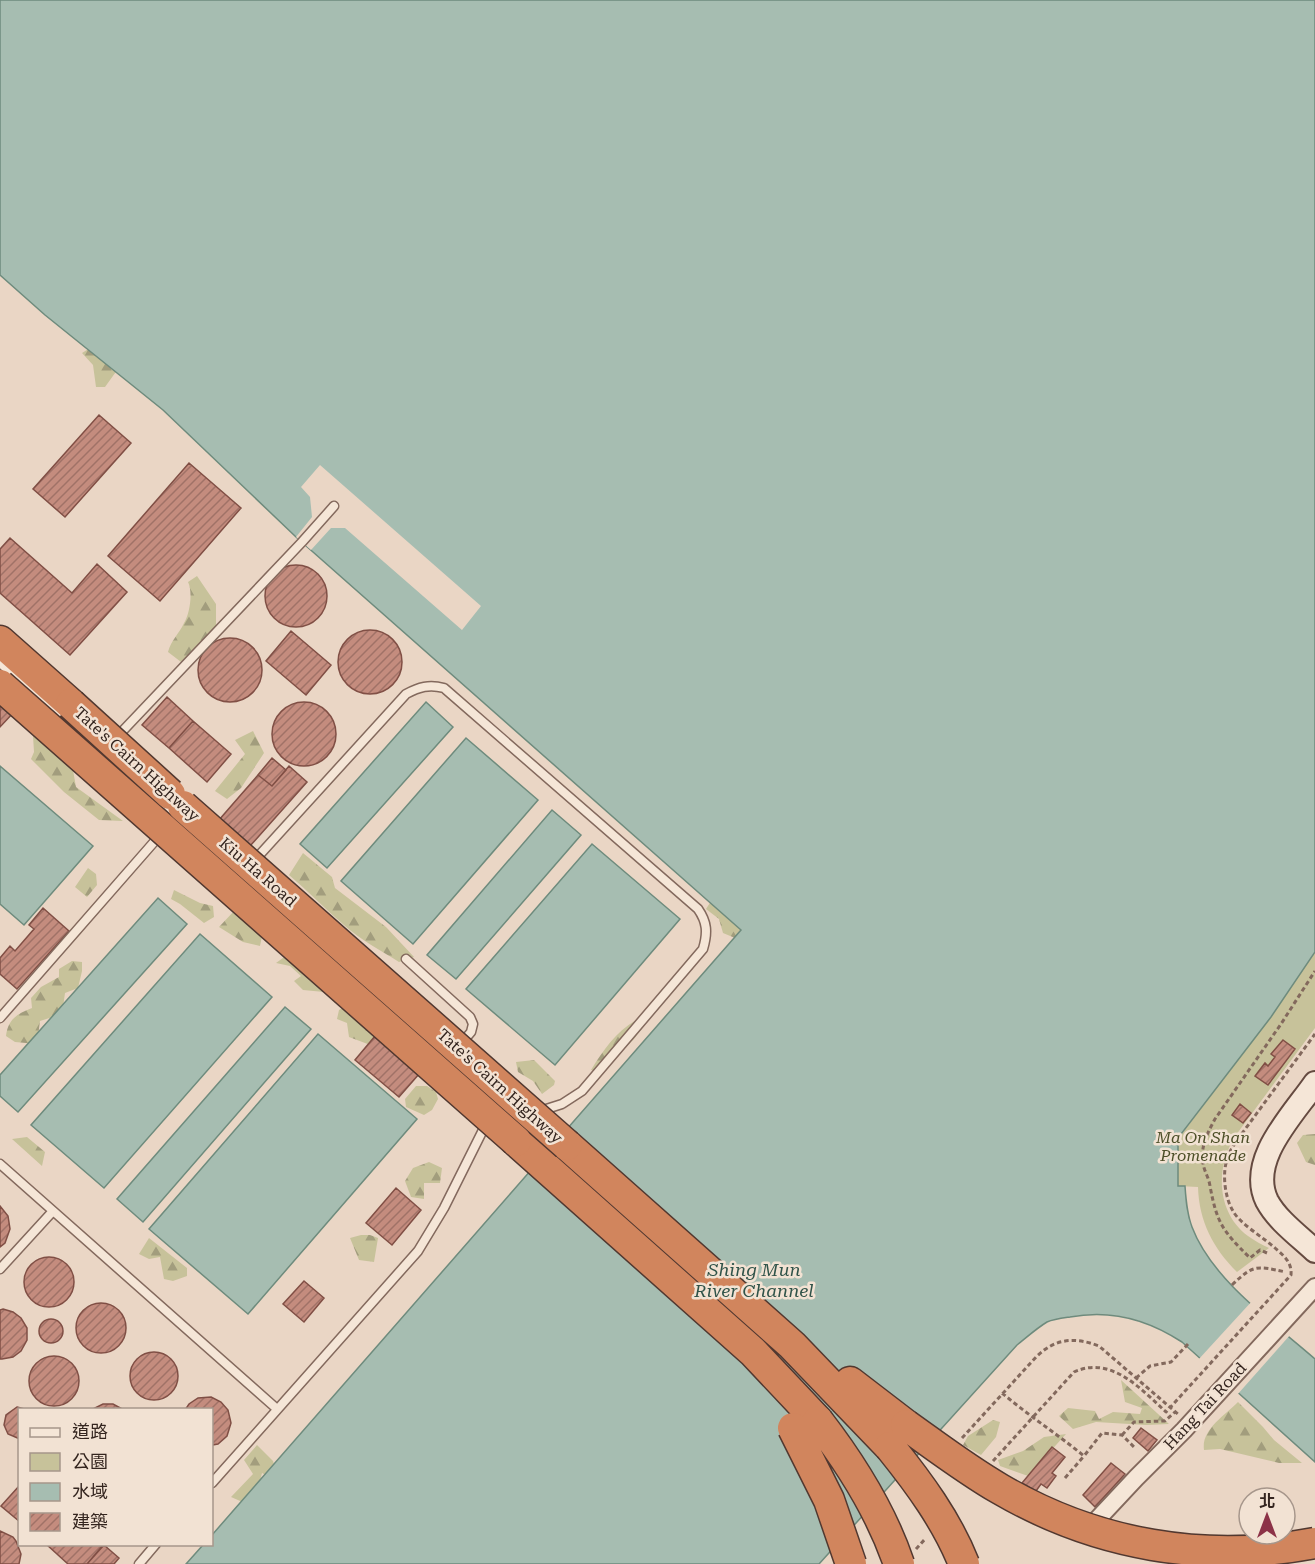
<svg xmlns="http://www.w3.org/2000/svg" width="1315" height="1564" font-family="'Roboto Serif','Noto Sans TC',serif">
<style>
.forest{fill:url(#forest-firs)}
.park{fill:#c7c29a}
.water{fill:#a6bdb1;stroke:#6e8b7d;stroke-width:1.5}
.pier{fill:#ead6c5}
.building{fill:url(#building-hatch);stroke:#804f45;stroke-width:1.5}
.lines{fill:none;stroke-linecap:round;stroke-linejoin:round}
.lane-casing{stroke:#83695d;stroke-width:11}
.street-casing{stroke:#83695d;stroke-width:20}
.secondary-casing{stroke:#654a40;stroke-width:26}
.highway-casing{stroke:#513830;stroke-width:33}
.path{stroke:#83695d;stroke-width:3;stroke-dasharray:4.5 3;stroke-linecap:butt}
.lane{stroke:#f5e6d7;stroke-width:8}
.street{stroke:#f5e6d7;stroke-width:16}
.secondary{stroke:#f5e6d7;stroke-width:22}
.highway{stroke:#d1855d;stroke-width:30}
.highway-bridge-casing{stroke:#513830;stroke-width:33;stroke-linecap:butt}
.highway-bridge{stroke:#d1855d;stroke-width:30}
.labels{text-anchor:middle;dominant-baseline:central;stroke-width:5;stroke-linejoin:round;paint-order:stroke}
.street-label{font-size:16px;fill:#34251f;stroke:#f2e2d3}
.park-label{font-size:16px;font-style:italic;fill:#4d4f28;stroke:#f2e2d3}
.water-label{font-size:18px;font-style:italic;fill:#305349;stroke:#f2e2d3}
</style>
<defs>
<pattern id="forest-firs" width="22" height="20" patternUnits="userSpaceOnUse" patternTransform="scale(1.5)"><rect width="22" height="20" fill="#c7c29a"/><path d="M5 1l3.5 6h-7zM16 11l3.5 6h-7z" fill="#a29d7d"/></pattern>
<pattern id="building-hatch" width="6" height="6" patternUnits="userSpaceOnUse" patternTransform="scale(1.5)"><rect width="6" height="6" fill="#c48c7e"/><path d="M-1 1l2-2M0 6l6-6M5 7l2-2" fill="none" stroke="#a07267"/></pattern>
</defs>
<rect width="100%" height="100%" fill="#ead6c5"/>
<!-- forest -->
<path class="forest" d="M98,343L123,362L105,387H96L93,365L82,353Z
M197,576L216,604V634L185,665L168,652C171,640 179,634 184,623C190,613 193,592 188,582Z
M253,731L264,753L241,788L227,799L215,791L245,754L235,740Z
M33,736L48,746L73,770L76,787L123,821L99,820L64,792L31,759L34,752Z
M303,853L332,877L335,888L386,927L414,957L399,962C380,950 361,940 344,925C325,909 308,891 289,875Z
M88,868L96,874L97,885L87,897L75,887Z
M174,890L200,903L213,906L214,917L204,923L180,904L171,899Z
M713,898L753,933L735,938L723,933L719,919L706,909Z
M235,910L262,936L260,946L243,942L219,927Z
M287,955L339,999L335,1003L324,992L303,990L294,981L301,976L290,966L276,963Z
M72,961L82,962V971L78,988L65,993L62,1014L40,1021L37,1044L15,1042L6,1036C8,1019 17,1014 32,1008L31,998L41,987L59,977V969Z
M344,1007L383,1036L373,1046L349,1037L347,1023L337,1019L339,1010Z
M636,1020L644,1026L634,1039L601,1072L591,1070C604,1049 615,1033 636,1020Z
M534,1060L555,1081L554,1085L542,1094L533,1081L518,1072L516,1062Z
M416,1086H427L436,1092L438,1099L432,1110L424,1115L406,1107L405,1099Z
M1315,1134V1165L1306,1162L1297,1143L1303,1135Z
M27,1137L45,1152L42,1166L12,1139Z
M429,1162L442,1168L440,1183H424V1199L411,1197L405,1181L413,1168Z
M361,1235H370L378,1238L374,1262L359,1260L350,1238Z
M149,1238L187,1268V1276L173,1281L164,1279L160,1257L149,1259L139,1254Z
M1121,1380L1169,1424L1146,1425L1096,1422L1073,1429L1059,1416L1068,1408L1095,1411L1099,1419L1113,1412L1140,1414L1142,1408L1125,1402Z
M1238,1402L1263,1427L1274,1440L1302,1463H1279L1220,1449L1204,1450C1201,1430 1224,1416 1238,1402Z
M993,1420L1000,1422L996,1437L981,1455L963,1445L968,1436Z
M1066,1434L1028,1476L1000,1466L998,1460L1023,1451L1044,1437Z
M257,1445L273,1461L277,1473L272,1479L262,1473L256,1497L247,1504L231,1497L253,1474L244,1460Z"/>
<!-- park -->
<path class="park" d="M1315,952V1028L1236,1135C1215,1167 1216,1212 1248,1236C1255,1241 1262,1245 1269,1248L1237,1272C1213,1248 1199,1221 1198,1187L1178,1186V1139L1271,1017Z"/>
<!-- water -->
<path class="water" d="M0,0H1315V952L1271,1017L1178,1138V1186H1185C1186,1201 1187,1214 1192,1227C1212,1280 1274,1323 1315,1359V1462L1182,1342C1147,1319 1111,1309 1070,1317C1063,1318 1054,1319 1047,1322C1037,1328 1027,1337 1017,1345L819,1564H186L203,1545L212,1544V1535L741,930L296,537L163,410L45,315L0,275Z
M426,702L453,727L327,868L300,844Z
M466,738L538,800L413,944L341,881Z
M0,766L93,846L24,925L0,904Z
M552,810L581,835L456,979L427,955Z
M592,844L680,919L555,1065L466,989Z
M158,898L187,924L18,1112L0,1096V1075Z
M200,934L272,997L104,1188L31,1125Z
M285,1007L311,1029L143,1222L117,1199Z
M318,1034L417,1119L248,1314L149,1229Z"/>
<!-- pier -->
<path class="pier" d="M320,465L481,606L462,630L345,528H331L311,550L296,537L312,517L310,497L301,487Z
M1253,1300L1291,1334L1237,1395L1198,1360Z"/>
<!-- building -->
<path class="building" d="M99,415L131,443L65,517L33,489Z
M189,463L241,508L160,601L108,556Z
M10,538L72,593L97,564L127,592L70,655L0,593V549Z
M265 596a31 31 0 1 1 62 0a31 31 0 1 1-62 0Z
M338 662a32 32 0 1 1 64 0a32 32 0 1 1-64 0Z
M291,631L331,665L306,695L266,661Z
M198 670a32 32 0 1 1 64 0a32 32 0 1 1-64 0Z
M167,697L193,721L169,748L142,725Z
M272 734a32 32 0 1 1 64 0a32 32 0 1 1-64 0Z
M0,702L13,713L0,727Z
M193,721L231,754L207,782L169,748Z
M272,758L286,770L272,786L258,775Z
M289,766L307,782L250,846L219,820L258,775L272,786Z
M43,908L69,931L17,989L0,974V958L10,946L15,951L34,929L29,925Z
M375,1036L419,1074L399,1097L355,1060Z
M1283,1040L1295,1049L1268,1085L1255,1076L1265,1063L1268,1066L1275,1057L1271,1054Z
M1240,1104L1251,1113L1243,1123L1232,1115Z
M396,1188L421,1210L392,1245L366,1223Z
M0,1206L8,1216L10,1229L5,1243L0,1247Z
M24 1282a25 25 0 1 1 50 0a25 25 0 1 1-50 0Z
M304,1281L324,1298L304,1322L283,1304Z
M76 1328a25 25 0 1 1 50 0a25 25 0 1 1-50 0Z
M3,1309L13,1312L21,1318L27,1328V1340L21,1351L13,1357L2,1359H0V1310Z
M39 1331a12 12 0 1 1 24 0a12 12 0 1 1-24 0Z
M130 1376a24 24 0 1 1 48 0a24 24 0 1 1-48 0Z
M29 1381a25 25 0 1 1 50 0a25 25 0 1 1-50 0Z
M211,1397L221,1402L228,1410L231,1423L227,1436L218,1444L212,1445V1410H185L189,1404L198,1398Z
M103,1404H113L124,1410H91Z
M17,1407L28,1410H20V1439L8,1434L4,1425L6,1415Z
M1141,1428L1157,1440L1148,1451L1133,1438Z
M1052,1447L1065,1457L1052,1473L1056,1476L1047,1488L1041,1484L1036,1491L1022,1483Z
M1111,1463L1125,1474L1095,1507L1083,1495Z
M20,1485V1522L1,1506Z
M0,1531L13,1537L16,1541L21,1554L19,1564H0Z
M46,1544H104L87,1564H68Z
M104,1545L119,1558L114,1564H87Z"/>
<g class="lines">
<defs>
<path id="lane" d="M0,663L101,751
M115,739L302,542L334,506
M155,800L181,823
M253,862L406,694C419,687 429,684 444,688L698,909C707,922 708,932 703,949L582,1091L562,1104L540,1111
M406,959L470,1017L473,1024L471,1032L460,1045
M0,1018L161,834
M0,1164L277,1409
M0,1269L53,1211
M212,1483L418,1251L444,1208L486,1124
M139,1564L156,1544"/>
<path id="street" d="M1093,1524L1136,1478L1184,1430L1315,1287"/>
<path id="secondary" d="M1315,1083C1293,1115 1247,1160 1267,1201C1277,1220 1299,1236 1315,1251"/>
<path id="highway" d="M0,641L71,704
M516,1141L753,1352L818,1421
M567,1145L792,1345L890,1447
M850,1382L906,1425"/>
</defs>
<!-- lane casing -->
<use href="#lane" class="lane-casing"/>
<!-- street casing -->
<use href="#street" class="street-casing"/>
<!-- secondary casing -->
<use href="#secondary" class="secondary-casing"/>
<!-- highway casing -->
<use href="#highway" class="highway-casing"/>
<!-- path -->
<path class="path" d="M1267,1253L1260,1250L1250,1258C1223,1231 1217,1224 1210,1186C1209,1178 1204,1171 1203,1163C1200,1147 1208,1132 1215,1119L1281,1024L1315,971
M1232,1285C1254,1264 1256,1266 1286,1272
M1136,1378L1150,1366L1171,1362L1189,1343
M1002,1393C1028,1415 1057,1434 1084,1456L1102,1433L1122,1435L1134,1447
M1122,1435L1134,1422L1165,1421L1175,1412
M962,1438L1037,1356C1056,1338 1075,1337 1099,1346L1179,1415
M993,1461L1074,1372C1111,1355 1141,1389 1166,1412L1291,1275C1292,1262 1284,1256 1275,1248C1264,1238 1239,1223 1233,1211C1225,1198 1222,1174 1227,1160C1228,1154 1232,1148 1235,1143L1315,1034
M1065,1478L1084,1456
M916,1549L926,1538"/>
<!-- lane -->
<use href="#lane" class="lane"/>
<!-- street -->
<use href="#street" class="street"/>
<!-- secondary -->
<use href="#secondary" class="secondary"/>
<!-- highway -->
<use href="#highway" class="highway"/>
<defs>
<path id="highway-bridge" d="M0,685L516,1141
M71,704L170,794
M183,806L567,1145
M818,1421C852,1465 881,1511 899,1564
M906,1425C937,1447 967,1470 1000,1489C1096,1545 1205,1564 1315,1543
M793,1428L829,1500L851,1564
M890,1447C919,1483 947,1521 964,1564"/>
</defs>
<!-- highway-bridge casing -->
<use href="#highway-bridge" class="highway-bridge-casing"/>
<!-- highway-bridge -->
<use href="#highway-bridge" class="highway-bridge"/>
</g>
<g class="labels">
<!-- street labels -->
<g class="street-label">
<text transform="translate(137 764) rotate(42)">Tate's Cairn Highway</text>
<text transform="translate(258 872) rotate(41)">Kiu Ha Road</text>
<text transform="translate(500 1086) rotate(42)">Tate's Cairn Highway</text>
<text transform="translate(1205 1406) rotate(-47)">Hang Tai Road</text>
</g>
<!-- park labels -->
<g class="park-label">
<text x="1203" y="1137">Ma On Shan<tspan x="1203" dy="18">Promenade</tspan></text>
</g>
<!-- water labels -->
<g class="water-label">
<text x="754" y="1269">Shing Mun<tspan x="754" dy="21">River Channel</tspan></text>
</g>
</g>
<!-- legend -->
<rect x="18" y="1408" width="195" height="138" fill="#f2e2d3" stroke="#a6968b" stroke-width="1.5"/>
<rect x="30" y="1428" width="30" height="9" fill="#f5e6d7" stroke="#a6968b" stroke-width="1.5"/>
<text x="72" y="1438" font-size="18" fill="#34251f">道路</text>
<rect x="30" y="1453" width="30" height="18" fill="#c7c29a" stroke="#a6968b" stroke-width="1.5"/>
<text x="72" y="1468" font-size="18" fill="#34251f">公園</text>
<rect x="30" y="1483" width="30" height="18" fill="#a6bdb1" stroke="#a6968b" stroke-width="1.5"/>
<text x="72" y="1498" font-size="18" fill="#34251f">水域</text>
<rect x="30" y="1513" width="30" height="18" fill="url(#building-hatch)" stroke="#a6968b" stroke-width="1.5"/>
<text x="72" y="1528" font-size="18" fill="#34251f">建築</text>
<!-- north arrow -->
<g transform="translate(1267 1516)"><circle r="28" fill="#f2e2d3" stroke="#a6968b" stroke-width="1.5"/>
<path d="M0-4.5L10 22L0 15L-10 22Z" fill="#8c3247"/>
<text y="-9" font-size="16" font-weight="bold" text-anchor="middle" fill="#34251f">北</text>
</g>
</svg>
